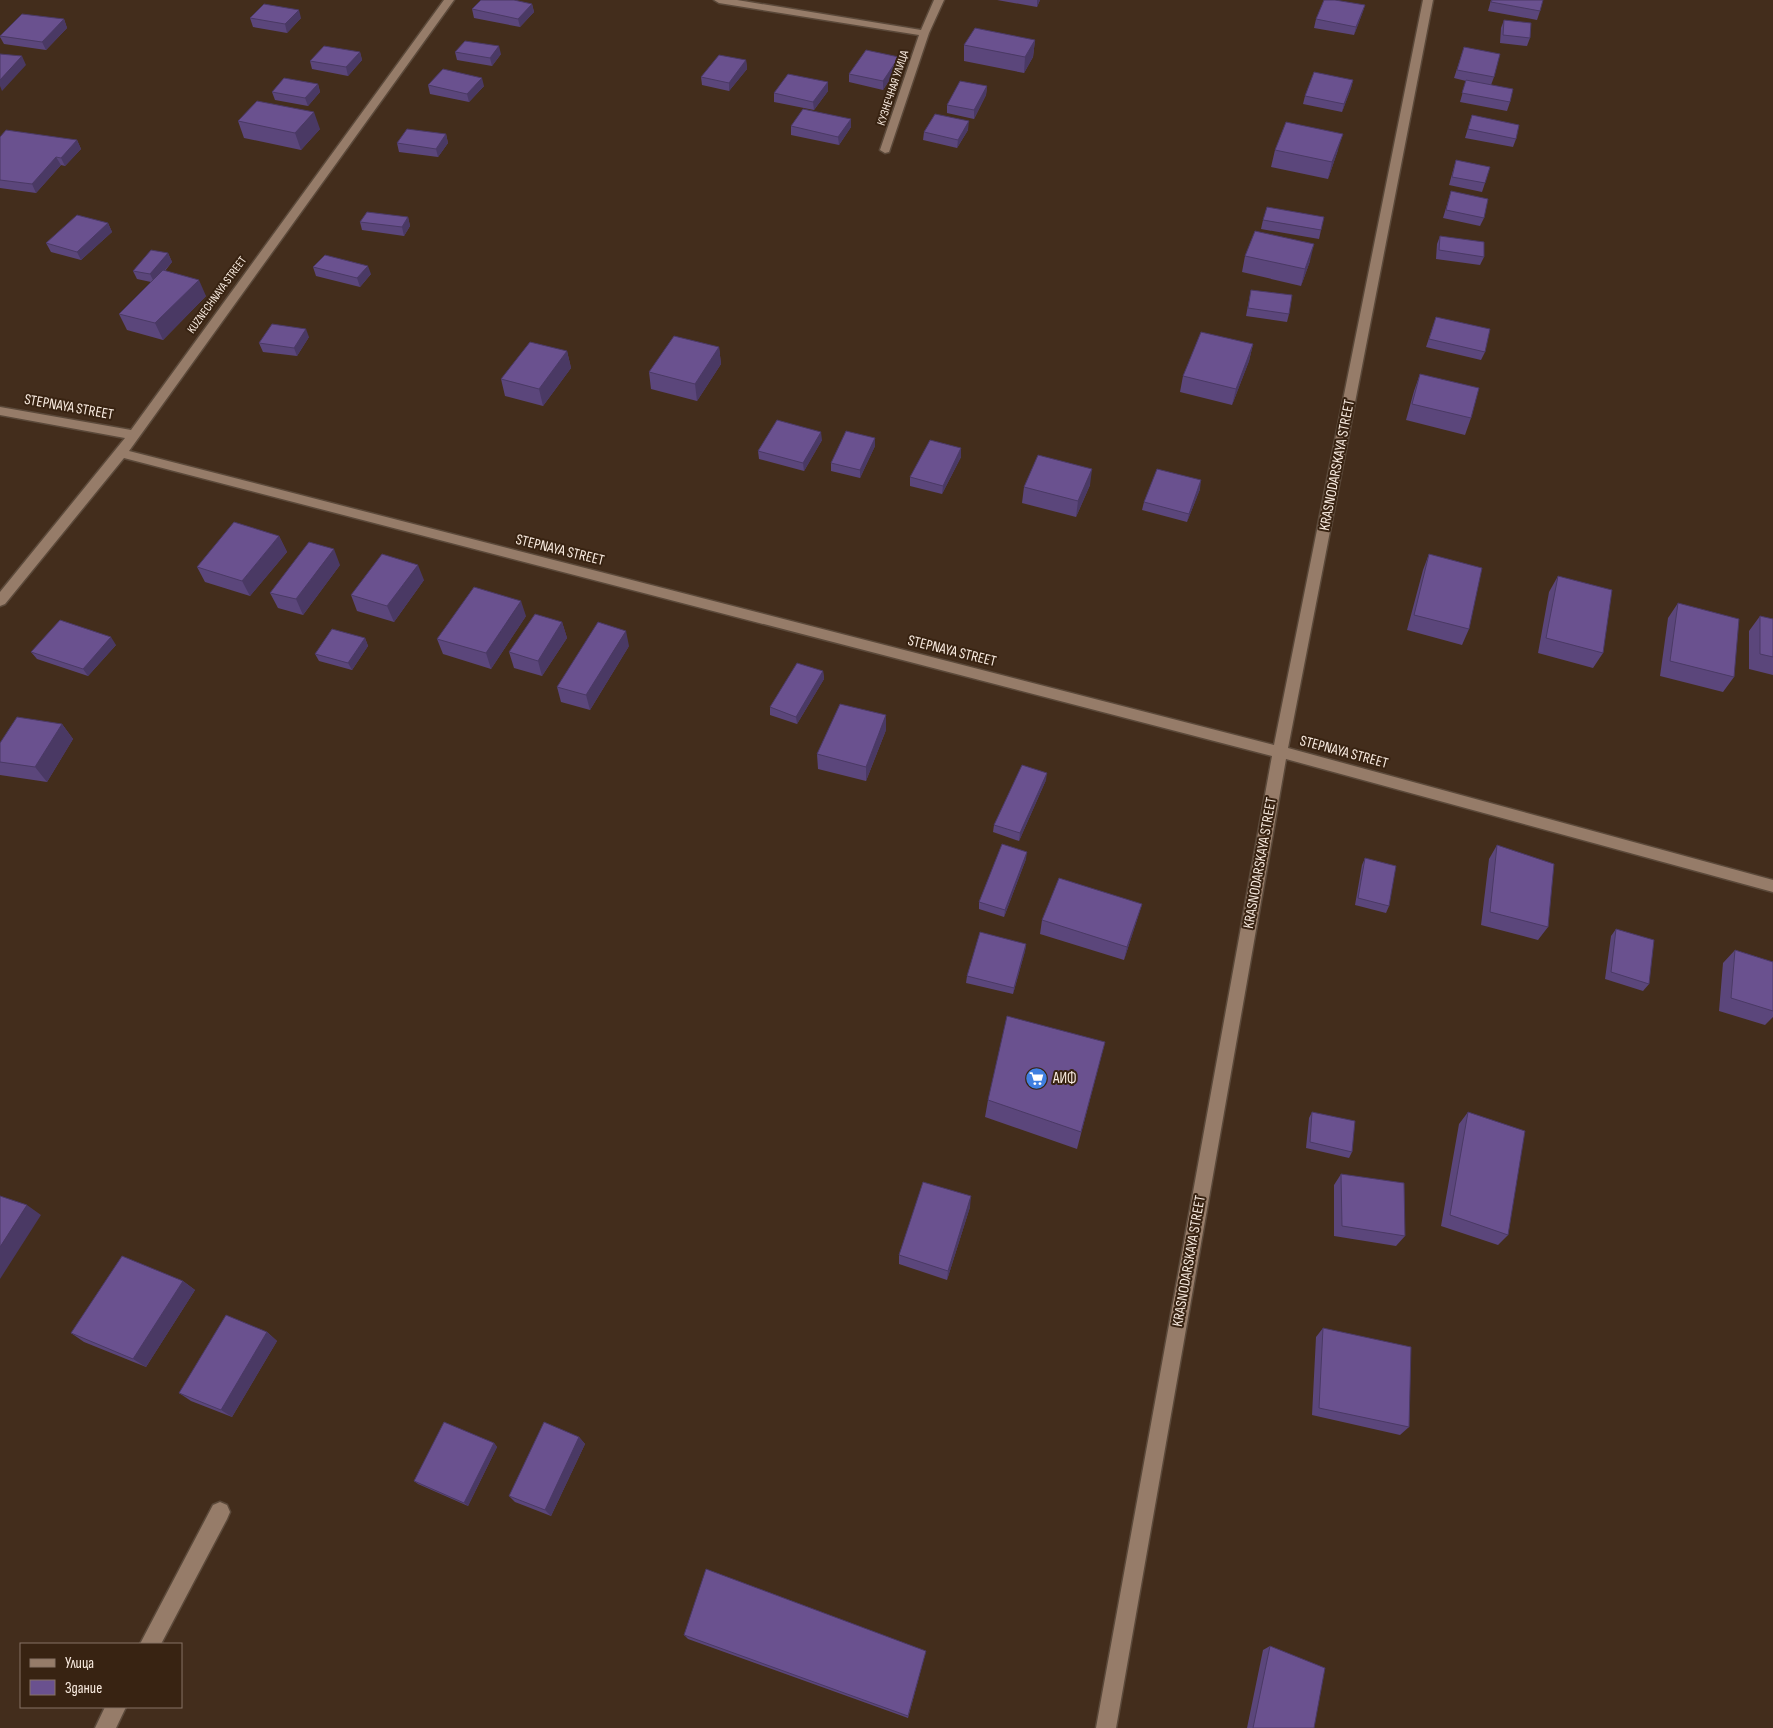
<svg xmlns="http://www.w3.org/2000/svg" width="1773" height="1728" font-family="'Sofia Sans Condensed',sans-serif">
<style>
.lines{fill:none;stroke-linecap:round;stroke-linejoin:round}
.minor-casing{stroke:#5b493a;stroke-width:3}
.minor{fill:#967c69;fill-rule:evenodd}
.wall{fill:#5b467b}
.shaded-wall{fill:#4a3964}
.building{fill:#6a518f;stroke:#4a3964}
.labels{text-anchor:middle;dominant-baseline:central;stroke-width:4;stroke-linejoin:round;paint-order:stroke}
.far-street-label{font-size:12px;fill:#faece1;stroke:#382312}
.street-label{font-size:15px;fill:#faece1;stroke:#382312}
.poi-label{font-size:15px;fill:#faece1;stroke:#382312;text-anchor:start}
</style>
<rect width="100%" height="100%" fill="#432d1c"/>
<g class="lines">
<defs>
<path id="minor" d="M444,0H454L129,451L1274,745L1423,0H1433L1288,748L1773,880V892L1286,759L1116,1728H1096L1272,756L124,458L5,604L0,606V592L125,438L0,415V407L131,430Z
M714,0H737L921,30L934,0H944L929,33L889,152L885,153L880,150L919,35L719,3Z
M220,1502L227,1505L230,1512L227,1519L161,1644H140L213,1505Z
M105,1707H126L116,1728H95Z"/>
</defs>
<!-- minor casing -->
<use href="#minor" class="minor-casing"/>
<!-- minor -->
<use href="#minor" class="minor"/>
</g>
<!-- wall -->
<path class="wall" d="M997,0H1040L1037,7Z
M1491,0L1540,11L1537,20L1488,11Z
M532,4L534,12L520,27L474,18L472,9Z
M1365,5L1362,14L1354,35L1314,28L1316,19Z
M250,18H301L287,33L253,27Z
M64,19L67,28L46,50L4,44L0,37V36Z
M1504,20L1530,38L1527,46L1500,43L1501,28Z
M1035,40L1033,57L1024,73L964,61V45Z
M1464,47L1494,77L1491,85L1510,102L1507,111L1460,102L1466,81L1454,78Z
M360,52L362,60L348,76L312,69L310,61Z
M455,52L501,54L492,66L457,60Z
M746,60L747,69L729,91L702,85L701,77Z
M899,65L883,90L849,82V74Z
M1353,80L1351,88L1342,112L1303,104L1305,96Z
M828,82V91L814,110L774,102V93Z
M318,84L320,92L308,106L275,100L272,92Z
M428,85L484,86L469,102L430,94Z
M987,86L986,95L974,119L947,113V105Z
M1472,115L1516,139L1513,147L1465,138Z
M851,119V127L839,145L791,135V126Z
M238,121L320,129L301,150L244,138Z
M968,130L957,148L923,140L924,132Z
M446,134L448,143L438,157L399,152L397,143Z
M0,137L77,140L81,149L65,166L61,165L36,193L0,188Z
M1275,150H1338L1328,179L1271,167Z
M1456,160L1485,183L1482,192L1449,185Z
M1451,191L1484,218L1480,226L1443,218Z
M408,217L410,226L404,236L362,230L360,222Z
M1263,220L1321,230L1319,239L1261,229Z
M108,223L112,232L81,260L51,252L46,243Z
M1440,236L1484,257L1480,265L1436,259L1437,244Z
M168,253L172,262L165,271L206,296L163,340L127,330L119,314L151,282L137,279L133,271Z
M1245,256L1310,261L1301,286L1242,272Z
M313,267L371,274L360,287L316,276Z
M1251,290L1289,314L1287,322L1246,316Z
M1436,317L1485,352L1481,360L1426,347Z
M309,337L297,356L263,352L259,343Z
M1253,344L1249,361L1232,405L1180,392L1183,376Z
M719,347L721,364L697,401L651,389L649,372Z
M567,351L571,368L543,406L505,396L501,379Z
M1420,374L1471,418L1465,435L1406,420L1414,391Z
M875,438V446L860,478L831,471V463Z
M822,440L804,471L759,459L758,451Z
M961,448V457L942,494L910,486V477Z
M1090,485L1076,517L1022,503L1024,487Z
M1200,489L1187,522L1142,510L1144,502Z
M279,536L287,552L250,596L205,582L197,567Z
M1429,554L1469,629L1462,645L1407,630L1423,570Z
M340,565L303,615L278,608L270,593Z
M1558,576L1603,653L1593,668L1538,653L1549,592Z
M424,580L394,622L357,611L351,595Z
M1678,603L1734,677L1723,692L1660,676L1668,618Z
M526,616L491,669L443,654L437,639Z
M1760,616L1773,619V675L1749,669V631Z
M562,622L567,638L542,676L514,668L509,652Z
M365,638L368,646L352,670L319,661L315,654Z
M116,645L88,676L37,659L31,652Z
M629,646L590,710L561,702L557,687Z
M823,671L824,679L797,724L770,715V707Z
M62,724L73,739L47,782L0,775V743Z
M886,730L866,781L818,769L817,754Z
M1046,780L1019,841L993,832L994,825Z
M1497,845L1548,927L1538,940L1481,925L1489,859Z
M1365,858L1389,906L1386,913L1355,905L1362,865Z
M1026,859L1004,917L979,909V902Z
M1142,904L1124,960L1040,934L1042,920Z
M1616,929L1649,984L1643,991L1605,979L1611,936Z
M1026,944L1025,951L1013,994L966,983L967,976Z
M1735,950L1773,962V1017L1765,1025L1719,1011L1723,963Z
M1105,1042L1077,1149L985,1117L988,1100Z
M1312,1112L1352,1152L1349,1158L1306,1148L1309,1118Z
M1468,1112L1508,1235L1498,1245L1441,1226L1459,1124Z
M1341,1174L1405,1236L1396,1246L1334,1236V1185Z
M970,1207L947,1280L899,1264V1255Z
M183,1281L195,1290L146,1367L84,1342L71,1333Z
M1323,1328L1409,1427L1400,1435L1312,1415L1316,1337Z
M267,1332L277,1341L232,1417L191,1401L179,1393Z
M579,1437L585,1444L551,1516L515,1502L509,1496Z
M494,1443L497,1447L468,1506L418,1484L414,1481Z
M684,1635L926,1651L908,1718L688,1639Z
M1270,1646L1314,1728H1247L1263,1650Z"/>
<!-- shaded-wall -->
<path class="shaded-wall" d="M1037,0H1040L1037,7Z
M532,4L534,12L520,27L518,19Z
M1365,5L1362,14L1354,35L1356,27Z
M299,10L301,18L287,33L285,24Z
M64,19L67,28L46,50L42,42Z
M1035,40L1033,57L1024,73L1025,57Z
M499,46L501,54L492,66L490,58Z
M360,52L362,60L348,76L346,67Z
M22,56L26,65L2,91L0,86V80Z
M899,57V65L883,90V81Z
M746,60L747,69L729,91V83Z
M482,78L484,86L469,102L467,94Z
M1353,80L1351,88L1342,112L1344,104Z
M828,82V91L814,110L813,102Z
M318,84L320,92L308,106L305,98Z
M987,86L986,95L974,119V110Z
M314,112L320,129L301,150L295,133Z
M851,119V127L839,145L838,137Z
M969,121L968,130L957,148L958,140Z
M446,134L448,143L438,157L436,149Z
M1343,134L1338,150L1328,179L1332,162Z
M77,140L81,149L65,166L61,158Z
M56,157L61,165L36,193L32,184Z
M408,217L410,226L404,236L402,227Z
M108,223L112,232L81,260L77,252Z
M1314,244L1310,261L1301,286L1305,269Z
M168,253L172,262L154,282L150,274Z
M368,266L371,274L360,287L357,278Z
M199,280L206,296L163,340L155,323Z
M306,329L309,337L297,356L294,348Z
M1253,344L1249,361L1232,405L1236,389Z
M719,347L721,364L697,401L695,384Z
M567,351L571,368L543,406L539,389Z
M821,432L822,440L804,471L803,463Z
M875,438V446L860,478V470Z
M961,448V457L942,494L943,486Z
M1092,469L1090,485L1076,517L1078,501Z
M1201,480L1200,489L1187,522L1189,514Z
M279,536L287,552L250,596L242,581Z
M334,549L340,565L303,615L296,599Z
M418,565L424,580L394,622L387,606Z
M521,601L526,616L491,669L486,653Z
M562,622L567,638L542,676L538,661Z
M626,631L629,646L590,710L586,695Z
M111,637L116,645L88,676L83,669Z
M365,638L368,646L352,670L348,663Z
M823,671L824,679L797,724L796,717Z
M886,715V730L866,781V767Z
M62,724L73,739L47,782L35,767Z
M1047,773L1046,780L1019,841L1020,833Z
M1027,852L1026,859L1004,917L1005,910Z
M1142,904L1138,917L1124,960L1127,947Z
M1026,944L1025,951L1013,994L1014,988Z
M971,1196L970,1207L947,1280L948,1271Z
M27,1205L41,1215L0,1279V1247Z
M183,1281L195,1290L146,1367L133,1359Z
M267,1332L277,1341L232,1417L221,1410Z
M579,1437L585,1444L551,1516L545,1510Z
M494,1443L497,1447L468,1506L464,1503Z"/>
<!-- building -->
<path class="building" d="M481,0H514L532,4L518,19L472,9Z
M1324,0H1335L1365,5L1356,27L1316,19Z
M1492,0H1543L1540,11L1491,2Z
M264,4L299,10L285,24L250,18Z
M22,14L64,19L42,42L0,36Z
M1504,20L1531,23L1530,38L1503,35Z
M975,28L1035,40L1025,57L964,45Z
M465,41L499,46L490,58L455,52Z
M324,46L360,52L346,67L310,61Z
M1464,47L1500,54L1494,77L1457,70Z
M866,50L899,57L883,81L849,74Z
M0,54L22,56L0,80Z
M719,55L746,60L729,83L701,77Z
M443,69L482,78L467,94L428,85Z
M1314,72L1353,80L1344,104L1305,96Z
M788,74L828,82L813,102L774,93Z
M284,78L318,84L305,98L272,92Z
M1466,80L1513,89L1510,102L1462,93Z
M960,81L987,86L974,110L947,105Z
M257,101L314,112L295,133L238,121Z
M803,109L851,119L838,137L791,126Z
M935,114L969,121L958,140L924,132Z
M1472,115L1519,125L1516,139L1468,129Z
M1286,122L1343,134L1332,162L1275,150Z
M407,129L446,134L436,149L397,143Z
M6,130L77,140L61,158L56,157L32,184L0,180V137Z
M1456,160L1490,167L1485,183L1452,177Z
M1451,191L1488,199L1484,218L1446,210Z
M1267,207L1324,217L1321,230L1263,220Z
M367,212L408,217L402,227L360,222Z
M77,215L108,223L77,252L46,243Z
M1255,231L1314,244L1305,269L1245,256Z
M1440,236L1484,242V257L1439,250Z
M151,250L168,253L150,274L133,271Z
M325,255L368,266L357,278L313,267Z
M163,270L199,280L155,323L119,314Z
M1251,290L1292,295L1289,314L1248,308Z
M1436,317L1490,329L1485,352L1429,339Z
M272,324L306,329L294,348L259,343Z
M1201,332L1253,344L1236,389L1183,376Z
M674,336L719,347L695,384L649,372Z
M530,342L567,351L539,389L501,379Z
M1420,374L1479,388L1471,418L1412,404Z
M777,420L821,432L803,463L758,451Z
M846,431L875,438L860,470L831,463Z
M930,440L961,448L943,486L910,477Z
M1038,455L1092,469L1078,501L1024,487Z
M1157,469L1201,480L1189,514L1144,502Z
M234,522L279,536L242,581L197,567Z
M309,542L334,549L296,599L270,593Z
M382,554L418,565L387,606L351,595Z
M1429,554L1482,568L1469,629L1414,615Z
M1558,576L1612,590L1603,653L1546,638Z
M474,587L521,601L486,653L437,639Z
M1678,603L1739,619L1734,677L1670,661Z
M535,614L562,622L538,661L509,652Z
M1760,616L1773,619V657L1760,654Z
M60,620L111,637L83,669L31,652Z
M598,622L626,631L586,695L557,687Z
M332,629L365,638L348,663L315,654Z
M797,663L823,671L796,717L770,707Z
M840,704L886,715L866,767L817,754Z
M17,717L62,724L35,767L0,762V743Z
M1022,765L1047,773L1020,833L994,825Z
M1002,844L1027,852L1005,910L979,902Z
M1497,845L1554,864L1548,927L1490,912Z
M1365,858L1396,866L1389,906L1358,898Z
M1059,878L1142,904L1127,947L1042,920Z
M1616,929L1654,940L1649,984L1611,972Z
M980,932L1026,944L1014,988L967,976Z
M1735,950L1773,962V1011L1731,998Z
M1007,1016L1105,1042L1081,1132L988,1100Z
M1312,1112L1355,1121L1352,1152L1310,1142Z
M1468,1112L1525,1131L1508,1235L1450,1215Z
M1341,1174L1404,1183L1405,1236L1342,1226Z
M923,1182L971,1196L948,1271L899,1255Z
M0,1196L27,1205L0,1247Z
M122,1256L183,1281L133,1359L71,1333Z
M226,1315L267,1332L221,1410L179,1393Z
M1323,1328L1411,1347L1409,1427L1319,1408Z
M444,1422L494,1443L464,1503L414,1481Z
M544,1422L579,1437L545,1510L509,1496Z
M706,1569L926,1651L908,1716L684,1635Z
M1270,1646L1325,1668L1314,1728H1253Z"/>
<!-- icons -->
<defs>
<symbol id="supermarket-disc" viewBox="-11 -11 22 22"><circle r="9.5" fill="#3f7fe0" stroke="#382312"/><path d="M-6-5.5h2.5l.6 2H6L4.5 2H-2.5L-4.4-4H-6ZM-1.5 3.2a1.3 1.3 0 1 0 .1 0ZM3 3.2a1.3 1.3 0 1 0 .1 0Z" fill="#fff"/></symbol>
</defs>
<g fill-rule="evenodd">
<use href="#supermarket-disc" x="1024" y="1066" width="25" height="25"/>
</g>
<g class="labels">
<!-- far-street labels -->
<g class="far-street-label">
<text transform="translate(893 88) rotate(-72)">КУЗНЕЧНАЯ УЛИЦА</text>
<text transform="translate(217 295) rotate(-54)">KUZNECHNAYA STREET</text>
</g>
<!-- street labels -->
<g class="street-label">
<text transform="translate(69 407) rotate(10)">STEPNAYA STREET</text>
<text transform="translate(1337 465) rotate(-79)">KRASNODARSKAYA STREET</text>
<text transform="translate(560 550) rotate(14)">STEPNAYA STREET</text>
<text transform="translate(952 651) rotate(14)">STEPNAYA STREET</text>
<text transform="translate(1344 752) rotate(15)">STEPNAYA STREET</text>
<text transform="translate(1260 863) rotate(-80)">KRASNODARSKAYA STREET</text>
<text transform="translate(1189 1261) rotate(-80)">KRASNODARSKAYA STREET</text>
</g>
<!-- poi labels -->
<g class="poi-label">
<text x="1053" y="1078">АИФ</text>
</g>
</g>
<!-- legend -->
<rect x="20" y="1643" width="162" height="65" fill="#382312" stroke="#867365"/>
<rect x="30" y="1659" width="25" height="8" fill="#967c69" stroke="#867365"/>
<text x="65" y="1668" font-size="15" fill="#faece1">Улица</text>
<rect x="30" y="1680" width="25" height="15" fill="#6a518f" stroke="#867365"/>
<text x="65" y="1693" font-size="15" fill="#faece1">Здание</text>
</svg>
